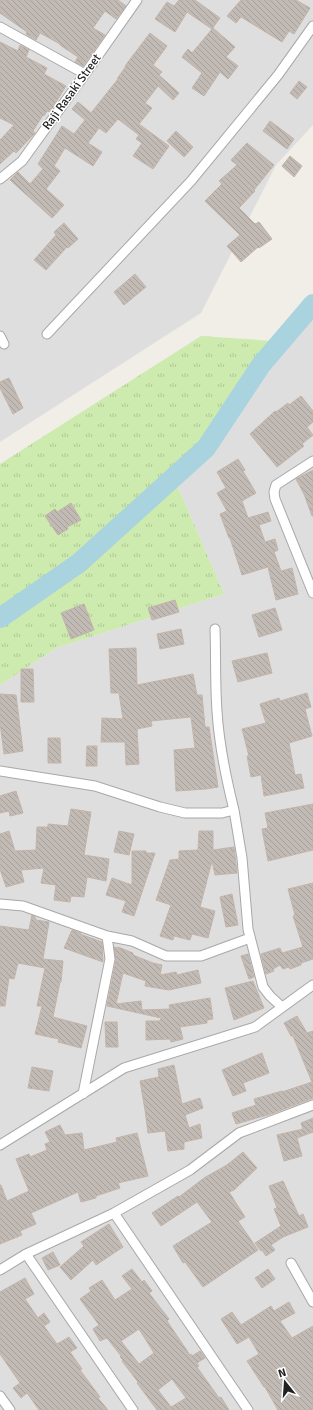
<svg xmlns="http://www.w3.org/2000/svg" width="313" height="1410" font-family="Signika,sans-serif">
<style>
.residential{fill:#dfdede}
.grass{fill:url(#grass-tufts)}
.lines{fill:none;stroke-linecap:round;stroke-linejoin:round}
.river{stroke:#a9d3de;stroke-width:20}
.building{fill:url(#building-back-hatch);stroke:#c3b4aa;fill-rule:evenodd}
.street-casing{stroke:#a8a8a8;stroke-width:11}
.street{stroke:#fff;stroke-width:9}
.labels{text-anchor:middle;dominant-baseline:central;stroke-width:3;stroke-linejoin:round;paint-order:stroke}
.street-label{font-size:12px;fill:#212121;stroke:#fff}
</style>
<defs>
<pattern id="grass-tufts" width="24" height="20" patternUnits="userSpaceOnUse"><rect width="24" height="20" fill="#cdeaaf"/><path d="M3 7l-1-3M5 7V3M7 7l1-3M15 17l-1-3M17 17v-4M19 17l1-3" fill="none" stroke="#b0c896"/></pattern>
<pattern id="building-back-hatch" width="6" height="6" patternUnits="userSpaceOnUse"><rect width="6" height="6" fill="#c2bab4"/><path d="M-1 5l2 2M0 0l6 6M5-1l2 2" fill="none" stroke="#a6a09a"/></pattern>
</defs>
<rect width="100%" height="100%" fill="#f1eee8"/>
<!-- residential -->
<path class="residential" d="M0,0H313V125L276,165L201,313L0,442Z
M313,304V1410H0V685L56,648L224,594L174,478L288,342Z"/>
<!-- grass -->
<path class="grass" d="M201,336L288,342L174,478L224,594L56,648L0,685V464Z"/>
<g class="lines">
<!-- river -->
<path class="river" d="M0,618L79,563L206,448L261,365L313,304"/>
</g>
<!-- building -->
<path class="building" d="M0,0H118L126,6L116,19L105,11L93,28L105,35L83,66L75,62L78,57L60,45V44L40,33L36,40L26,34L27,32L0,13Z
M179,0H195L220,18L212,29L187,12L175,32L155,19L167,2L174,6Z
M241,0H296L310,8L294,34L289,31L282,42L241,17L236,23L227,16Z
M213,28L235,47L226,57L238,66L228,79L220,72L204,96L192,88L202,73L182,57L188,49L192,53Z
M150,33L167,46L153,65L162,72L159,75L179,93L173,100L158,86L145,103L152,108L139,124L169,146L153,169L133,156L142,143L136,139L139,135L118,119L106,133L99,128L88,143L102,152L93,166L65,148L54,166L60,171L46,189L64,205L52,218L10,180L18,172L30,184L43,169L38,164L62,126L74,134L85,120L72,109L78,102L91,113L118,79H117L126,66H125Z
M0,42L18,51L20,45L29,50L26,57L47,68L44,74L66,86L50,112L47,111L44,116L43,115L33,131L35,133L16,153L14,151L0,164V140L14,125L0,118Z
M299,81L307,87L297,99L290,93Z
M270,121L294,139L287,149L263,131Z
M176,131L193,147L184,157L167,141Z
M247,143L274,165L254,190L255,191L239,208L255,224L259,222L272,239L259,248L258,247L241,262L227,246L240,235L205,201L222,184L219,181L237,165L231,160Z
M290,156L302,166L294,177L282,166Z
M64,223L78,239L68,248L67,247L46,270L34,260L56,235L54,232Z
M135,274L146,287L124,305L114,292Z
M9,378L23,408L13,414L0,388V382Z
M301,396L313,411V422L307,427L313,435L302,444L304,446L277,467L250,434L275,411L276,412L288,403L289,405Z
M238,459L245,470L243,471L256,493L242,501L248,518L268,512L271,521L259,525L265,542L275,539L278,550L274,552L281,571L292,568L298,594L276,600L268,567L242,575L230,538H229L220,514L227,511L217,493L226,488L217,472Z
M313,470V516H312L304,494L296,479Z
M71,503L81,520L67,527L68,529L58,535L45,516L55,509L57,512Z
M175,600L179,612L152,620L148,608Z
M84,604L94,630L71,639L61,613Z
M275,608L282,630L259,637L252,615Z
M181,629L184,644L160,649L157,634Z
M136,648L137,685L193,674L197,695H202L205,727H209L218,787L206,789L176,791L174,750L195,748L191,717L151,721L152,726L137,729L139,764L126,765L125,742H101L102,718L123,719L119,693H111L109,649Z
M267,653L272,673L238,682L232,661Z
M21,669H33L34,702H21Z
M307,693L311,707L305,709L312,736L289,743L295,775L301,774L304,788L264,796L261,775L251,777L247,756H249L242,729L266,723L260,704L279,698L280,701Z
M0,694L16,695L23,751L4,754L0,723Z
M48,738H60L61,763H48Z
M87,746H97V766H86Z
M16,791L23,813L10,816L9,811L0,813V796Z
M313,804V850L268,861L262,829L268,828L265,813Z
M71,809L91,812L84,855L109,859L106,881L87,877L84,897L71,896L70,902L54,900L56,885L41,883L44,868L21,870L24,882L6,887L0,869V834L9,831L15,851L36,850L37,827H48V824L68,826Z
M119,831L134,834L129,855L114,852Z
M199,831H213V850L234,847L237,873L215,875L212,861L200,907L215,911L208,938L192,934L190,940L174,936L173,940L160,936L171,905L156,900L170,860L179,859V851L198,850Z
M132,851H146V853H155L134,916L122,912L126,901L106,895L112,878L132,885Z
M313,883V959L301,963V965L290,969L289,967L283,969L280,965L273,969L274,971L266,974L261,954L280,948L282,953L303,947L293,916L295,915L288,889Z
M232,894L238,925L226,927L220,897Z
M32,915L35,917L36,920L49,922L43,959L63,961L61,982H60L53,1017L87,1026L81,1048L58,1042L59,1039L35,1034L42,1006H37L45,968L18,963L14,979L9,978L5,1006H0V926L29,930Z
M72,930L81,933L80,934L102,942L103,962L64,948Z
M114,947L118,948V947L133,953V955L153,963L162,965L160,975L176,972L177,975L198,970L201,983L169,990L145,986L146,981L123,973L116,1004L141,1001L142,1010L170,1009L169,1005L210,998L213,1019L207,1020V1023L180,1027L183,1039L171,1042L170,1039L146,1040V1021H160L161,1018L107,1006L116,960Z
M248,954L254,977L249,979L241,956Z
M253,981L264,1008L234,1020L225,988Z
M297,1016L307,1033L313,1031V1098L271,1114L236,1124L232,1113L256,1105L254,1099L282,1091V1092L312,1082L293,1036H291L284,1023Z
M105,1022H117L118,1047H106Z
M262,1053L269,1073L243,1083L246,1091L233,1096L222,1070Z
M174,1065L182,1104L200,1098L203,1108L185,1115L189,1128L200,1124L202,1138L184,1142V1149L168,1151L165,1131L148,1133L145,1110L140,1081L159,1077L158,1069Z
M32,1067L53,1071L49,1091L28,1088Z
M313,1118V1132L297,1138L302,1156L284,1161L277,1135L303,1129L301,1123Z
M60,1125L65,1135L82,1133L84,1150L117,1142L116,1138L137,1133L148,1176L118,1183L120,1188L96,1196V1198L81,1202L78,1192L31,1213L36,1224L20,1231L22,1235L0,1244V1185H1L7,1201L29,1191L16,1159L29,1154L30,1157L47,1150L45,1144L50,1142L45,1132Z
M243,1152L257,1168L234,1190L229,1192L245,1217L238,1221L258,1250L203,1287L185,1262L183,1263L173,1246L212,1222L197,1202L161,1226L152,1213L178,1196L179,1197L204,1178L227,1165Z
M283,1181L299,1216L303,1214L308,1227L283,1237L271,1245L275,1250L266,1256L262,1250L261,1251L255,1243L281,1226L274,1209L277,1208L269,1186Z
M109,1224L123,1247L96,1265L93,1260L71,1280L60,1267L84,1246L81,1242Z
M53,1252L60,1265L48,1270L42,1258Z
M132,1269L142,1282L144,1280L152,1291L149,1293L169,1319L167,1321L190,1355L191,1354L192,1356L200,1351L205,1358L197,1363L199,1366L197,1367L219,1398L221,1397L229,1410H157L137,1383L138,1382L122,1361L123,1360L120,1357L121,1356L107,1338L100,1341L93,1329L99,1325L80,1299L91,1291L89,1288L102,1280L115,1300L132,1289L122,1276ZM139,1329L154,1353L139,1364L121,1341ZM172,1379L186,1398L171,1407L158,1390Z
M268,1269L275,1279L262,1288L255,1278Z
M25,1278L34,1294L25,1299L38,1318L44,1313L50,1322L44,1326L57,1344L69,1337L77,1348L70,1352L82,1369L80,1370L100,1397L98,1398L108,1410H39L27,1393L21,1398L13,1388L20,1383L0,1354V1292Z
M289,1302L295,1313L280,1321L292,1338L313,1326V1410H278L265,1387H264L247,1361L259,1354L249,1337L237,1344L221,1319L232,1312L241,1325L271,1306L274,1311Z"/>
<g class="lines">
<defs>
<path id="street" d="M0,27L85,74
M0,179L22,161L85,74L137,0
M47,334L191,181L278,75L313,26
M0,336L4,344
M313,461L276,485L274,492L275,499L313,593
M215,629C216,656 215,684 217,711C219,745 226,778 234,810
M0,771L95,786L160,807L185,813H222L234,810L242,858L248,929L263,987L270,996L282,1007
M0,904L23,906L107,936L132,941L166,956H201L250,938
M83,1094L110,959L107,936
M0,1145L124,1068L255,1027L313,985
M114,1213L248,1410
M26,1254L133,1410
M291,1263L313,1302
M0,1270L26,1254L114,1213L190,1170L239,1133L313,1105
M0,1396L10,1410"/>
</defs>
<!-- street casing -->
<use href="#street" class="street-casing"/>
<!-- street -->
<use href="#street" class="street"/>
</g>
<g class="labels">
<!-- street labels -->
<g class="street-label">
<text transform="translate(72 92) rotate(-54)">Raji Rasaki Street</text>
</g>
</g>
<!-- north arrow -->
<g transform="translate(285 1382) rotate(343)" stroke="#ffffff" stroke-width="3" paint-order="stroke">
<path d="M0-3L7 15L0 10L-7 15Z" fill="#212121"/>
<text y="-6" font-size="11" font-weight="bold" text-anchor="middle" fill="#212121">N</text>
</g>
</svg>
